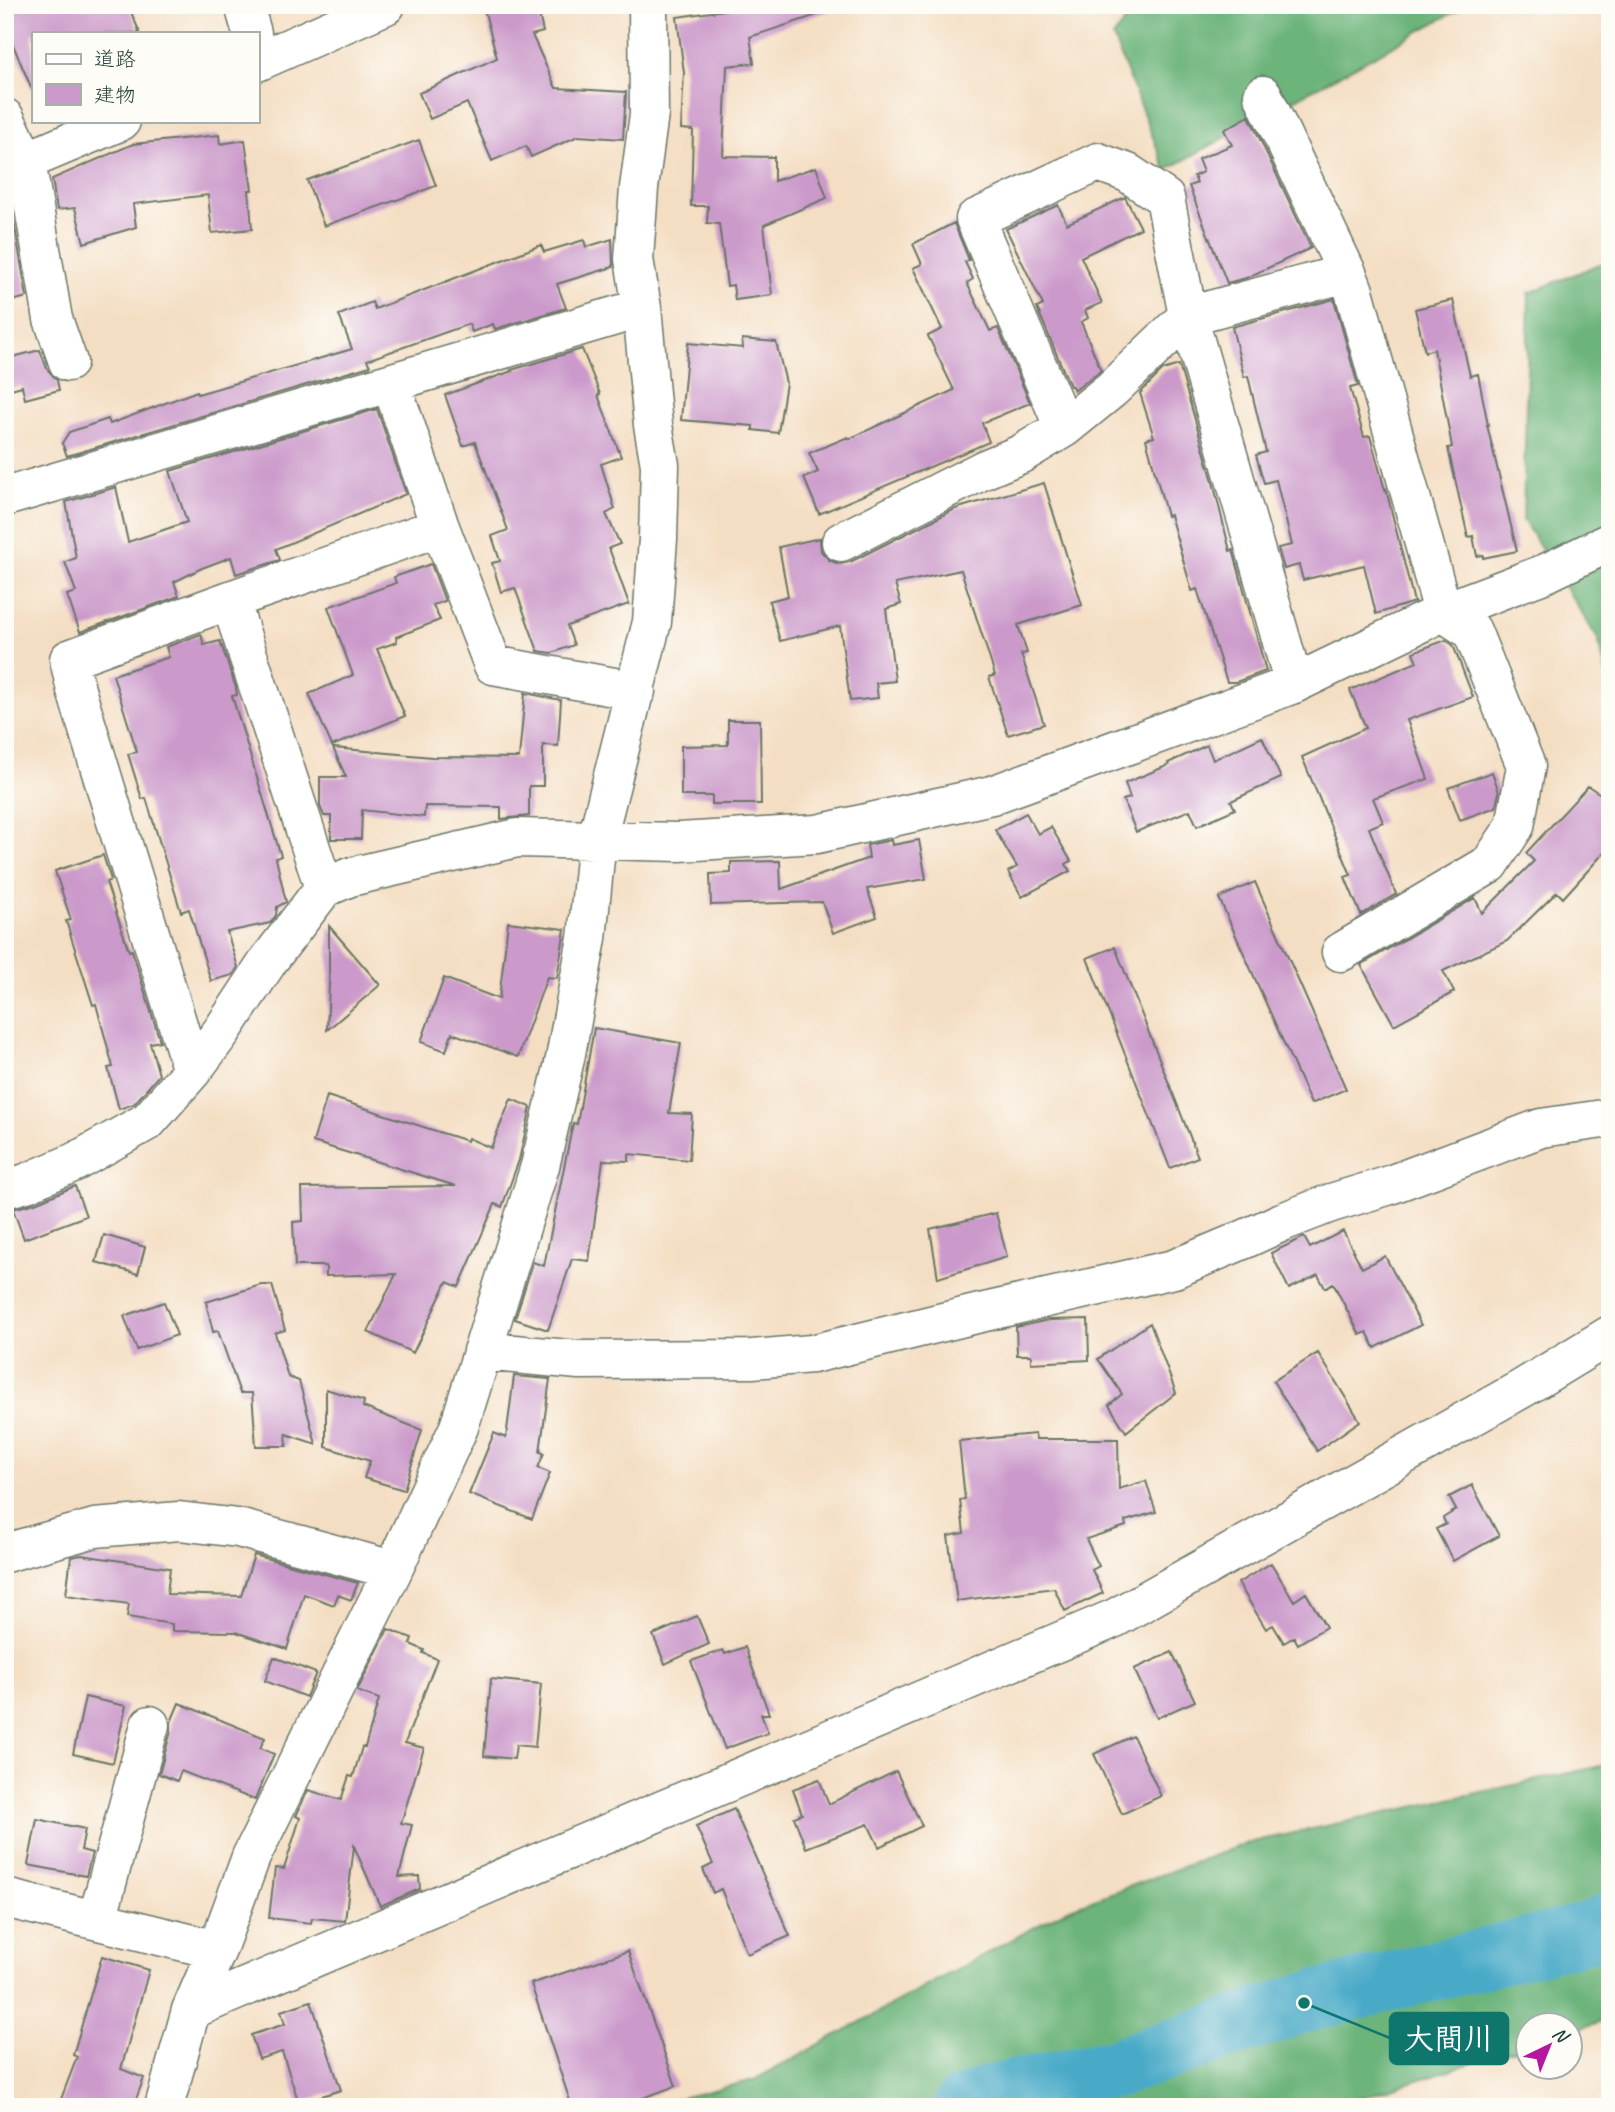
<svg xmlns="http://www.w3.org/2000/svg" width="1615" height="2112" font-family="Caveat,'Klee One',sans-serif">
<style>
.forest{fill:#6cb47a;stroke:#467857;stroke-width:2}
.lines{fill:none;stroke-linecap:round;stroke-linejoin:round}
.river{stroke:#48aac7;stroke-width:60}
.building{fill:#cb99ca}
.minor-casing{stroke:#6a7566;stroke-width:41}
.minor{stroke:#fff;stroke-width:38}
.leader{fill:none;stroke:#0f766e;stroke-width:2.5}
.callout-dot{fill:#0f766e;stroke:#fdfcf7;stroke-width:2.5}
.callout{fill:#0f766e;stroke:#0f766e;stroke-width:2.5}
.callout-label{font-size:30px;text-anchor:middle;font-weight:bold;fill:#fff}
</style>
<rect width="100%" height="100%" fill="#fdfcf7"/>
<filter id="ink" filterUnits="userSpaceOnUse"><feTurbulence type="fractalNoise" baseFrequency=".0143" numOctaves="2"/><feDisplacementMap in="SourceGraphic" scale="14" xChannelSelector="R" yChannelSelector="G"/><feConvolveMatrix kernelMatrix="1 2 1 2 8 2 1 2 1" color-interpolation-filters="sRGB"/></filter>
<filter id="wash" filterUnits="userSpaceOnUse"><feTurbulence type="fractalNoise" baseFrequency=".00686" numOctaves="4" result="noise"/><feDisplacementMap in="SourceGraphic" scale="28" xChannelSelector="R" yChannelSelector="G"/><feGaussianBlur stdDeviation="1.57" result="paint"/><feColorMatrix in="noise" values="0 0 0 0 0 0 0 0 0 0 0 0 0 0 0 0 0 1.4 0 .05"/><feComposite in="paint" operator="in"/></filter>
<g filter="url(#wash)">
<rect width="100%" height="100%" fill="#f4dec3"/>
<!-- forest -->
<path class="forest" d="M1137,5H1467L1166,170L1113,37Z
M1610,260V688L1598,639L1523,520L1529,293Z
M1610,1764V2018L1570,2032V2024H1528L1527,2046L1330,2107H644L754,2080L1070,1908L1248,1843Z"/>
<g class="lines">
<!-- river -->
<path class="river" d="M963,2107L994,2094L1113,2069L1304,2003L1586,1933L1610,1923"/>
</g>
<g id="blocks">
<!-- building -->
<path class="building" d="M21,5H128L140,33H33V92L5,26V12Z
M483,5H537L543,32L532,35L556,88L626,92L623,139L578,136L531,157L526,146L492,161L467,103L430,119L419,93L497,58Z
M759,5H831L832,10L750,37L754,63L727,66L723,156L774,157V181L816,167L827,198L764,225L772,295L735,300L733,285L727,286L719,224L707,223L708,206H691L693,130L681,129L684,73L677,17Z
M1249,116L1311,248L1246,278L1227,283L1189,186L1197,183L1194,176L1203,172L1198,159L1232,145L1224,130Z
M219,135L220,144L245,140L252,190H249L252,229L212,233L208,195L133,204L136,227L84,243L75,208L57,210L52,179L133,144Z
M419,140L436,186L324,226L307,180Z
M1125,197L1141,228L1081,257L1102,303L1085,310L1088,318L1081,322L1101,370L1074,391L1072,386H1070L1037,308L1043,305L1006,229L1058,205L1067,224Z
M14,222L27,297L5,303V223Z
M954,223L969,260L965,262L973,279L967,283L990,331L998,328L1030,403L982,423L989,442L819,514L804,478L818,472L809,453L848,437L849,439L954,390L928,336L942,329L913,268L922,264L913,244Z
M612,239L613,267L557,284L566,308L495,329L493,324L472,332L469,324L367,360L370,366L67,456L62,443L69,432L108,419L110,424L197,391L198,394L352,349L339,315L372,302L375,309L541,245L544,252L584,240L586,247Z
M1334,299L1358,386L1350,388L1364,437L1370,436L1385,490L1386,489L1414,602L1376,614L1364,565L1303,580L1299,565L1284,569L1278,548L1292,545L1276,480L1264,483L1256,455L1266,452L1248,376L1244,377L1232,327Z
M1453,300L1470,376L1478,374L1488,425H1487L1517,551L1483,558V555L1477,556L1473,536L1468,537L1448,448L1452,447L1434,349L1425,352L1415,309Z
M742,339L776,342L786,383L778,433L753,430V426L681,420L688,343L743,348Z
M582,349L600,394L598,395L621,457L601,464L615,509L606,514L620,544L609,548L629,604L567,626L574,645L552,653L538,651L515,588L501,592L492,563L500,561L492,536L508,530L475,442L463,446L445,395L512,371L511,370Z
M40,350L47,369L57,380L59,390L25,399L22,386L11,389L5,359Z
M1179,365L1212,478L1230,551L1233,550L1266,671L1236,682H1227L1197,589L1192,591L1170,515L1167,516L1146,439L1154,437L1140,393L1163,370Z
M377,409L406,494L276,549L280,560L236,574L231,557L202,568L174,582L179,596L80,632L67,595L76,592L65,562L76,558L66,502L116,487L128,542L187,522L170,471Z
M1044,483L1082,605L1018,625L1027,653L1021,654L1044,724L1008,735L989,677L995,675L961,570L895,584L901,604L886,609L895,681L876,683L878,698L850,701L840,626L780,641L769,601L788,596L779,547L820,538L821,551L829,560L839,564L850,562L955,509Z
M431,564L445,601L433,605L440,620L396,637L397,642L377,649L405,716L332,746L309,694L353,675L328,607L396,583L394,577Z
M201,634L204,645L220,641L236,688L237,695L232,696L281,856L276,858L286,902L277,907L276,915L270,923L227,932L238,967L233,975L211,981L189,909L181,912L146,798L142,799L128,754L137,752L113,675L169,657L166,647Z
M1446,640L1453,645L1473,697L1407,720L1428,779L1373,798L1383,822L1369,828L1396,894L1361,915L1345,877L1351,875L1302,757L1366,728L1350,690L1417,662L1413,652Z
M525,693L561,700L558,746L543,745V786H529V816L501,819V807L425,806L424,817L362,810L361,839H331V816H324L320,806V777H346L333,748L432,757L519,758Z
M728,720H760L761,804H712V796H681V746L728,745Z
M1262,737L1281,778L1231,801L1235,809L1197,826L1190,810L1136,832L1123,800L1130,798L1125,783L1169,765L1168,763L1207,745L1213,760Z
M1492,772L1499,792L1496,807L1460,820L1448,788Z
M1588,786L1610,800V846L1563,898L1557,892L1507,941L1443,971L1454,992L1394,1025L1361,965L1475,898L1482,913L1534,861L1526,853Z
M1026,813L1038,834L1051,827L1071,861L1066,864L1070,871L1022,897L1008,872L1017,867L995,830Z
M891,840L892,845L919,840L926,879L867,889L877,917L833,933L822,902L711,905L710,874L731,873V862L780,861L781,889L869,858L867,845Z
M103,855L111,880L106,882L129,951L132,950L160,1041L150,1043L159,1075L134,1104L119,1109L108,1068L113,1067L96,1004L93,1005L66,921L71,920L55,871Z
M1255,882L1346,1089L1311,1104L1219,898Z
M508,922L565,929L557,978L547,977L518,1057L452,1033L446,1051L421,1042L444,978L499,999Z
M329,926L380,985L327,1030L329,985Z
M1115,947L1198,1157L1170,1168L1087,958Z
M594,1028L681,1043L669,1113L692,1114L689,1160L629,1154V1161L603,1160L589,1261L572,1259L548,1330L515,1319L533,1262L544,1266L573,1123L577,1124Z
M327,1096L467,1141L468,1138L491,1148L511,1099L531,1107L519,1160L502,1207L495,1204L459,1287L447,1282L413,1353L368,1332L396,1274L326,1276V1266H295L293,1222L303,1221L302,1188L456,1186L313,1142Z
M75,1186L86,1216L24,1239L13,1209L35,1203Z
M996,1213L1007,1257L938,1278L930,1229Z
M1343,1231L1362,1268L1385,1256L1421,1325L1375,1348L1367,1332L1360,1335L1333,1283L1325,1288L1318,1275L1289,1289L1271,1253L1304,1237L1310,1248Z
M104,1235L145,1247L138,1274L96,1262Z
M261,1285H272L285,1330L275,1333L288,1377L299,1381L316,1444L286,1434L287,1446H256L252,1393H240L218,1331L213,1332L206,1302Z
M164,1302L177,1335L137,1350L124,1316Z
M1088,1319L1089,1360L1031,1363V1355H1017L1016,1327L1049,1320Z
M1150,1323L1176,1393L1126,1432L1109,1405L1122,1394L1098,1359Z
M1318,1353L1360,1421L1317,1451L1273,1381Z
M514,1376L550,1379L540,1452L544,1453L538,1468L550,1473L532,1519L469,1494L494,1433L506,1438Z
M326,1389L364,1401L363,1407L422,1430L404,1490L364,1478L370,1461L326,1447Z
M1035,1434L1036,1439H1118L1119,1489L1146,1481L1156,1512L1125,1521L1126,1526L1086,1539L1099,1566L1092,1570L1103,1593L1065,1611L1054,1588L957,1601L948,1536L964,1533L960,1500L965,1499L959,1441Z
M1472,1485L1499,1536L1453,1561L1436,1529L1446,1524L1443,1518L1456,1510L1449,1497Z
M81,1555L170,1568L167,1594L241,1596L254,1555L358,1583L351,1600L338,1595L334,1605L304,1594L287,1649L236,1632L172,1631V1624L127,1617L129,1604L66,1595L71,1557Z
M1271,1563L1294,1601L1306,1593L1326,1627L1298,1644L1294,1637L1284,1643L1273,1625L1266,1629L1238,1583Z
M697,1616L709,1644L665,1664L653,1635Z
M388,1629L412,1638L410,1644L424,1650L423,1653L437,1659L405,1743L424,1748L401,1823L412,1825L399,1877L419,1876L420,1889L380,1906L354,1846L345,1921L312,1918L311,1923L269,1918L275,1868L284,1869L300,1818L296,1816L308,1790L341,1800L349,1776L353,1777L362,1747H365L379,1699L357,1691Z
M745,1647L769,1714H761L768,1733L725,1749L691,1661L723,1650L725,1654Z
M1172,1652L1195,1701L1157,1718L1134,1669Z
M274,1657L316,1673L306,1697L265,1681Z
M491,1679L541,1684L535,1747L516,1745L514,1759L484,1756Z
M85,1697L126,1706L113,1763L73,1754Z
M179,1703L265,1738L260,1748L274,1754L255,1800L181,1771L177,1781L159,1774L171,1731V1722Z
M1133,1736L1161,1796L1122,1814L1094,1754Z
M896,1771L922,1826L879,1847L868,1824L806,1848L794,1817L802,1814L793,1789L819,1779L829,1804Z
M734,1809L790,1936L747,1954L721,1889L713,1893L703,1869L713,1864L696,1826Z
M37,1819L85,1829L81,1850L92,1853L86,1876L28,1865Z
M628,1951L676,2086L618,2107H572L531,1984Z
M102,1956L149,1970L121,2069L144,2078L133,2107H58L77,2057L73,2055Z
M311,2001L341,2090L299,2103L282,2052L259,2059L251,2035L285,2024L281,2011Z"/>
</g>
</g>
<g filter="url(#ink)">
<use href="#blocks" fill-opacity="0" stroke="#6a7566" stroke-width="2"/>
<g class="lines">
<defs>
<path id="minor" d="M244,5L252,33
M257,62L386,5
M1263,95L1347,273
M5,118L26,161L53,319L68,362
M5,173L26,161L121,121
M391,383L440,527L493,665L636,691
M1064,428L975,219L1098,162L1128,173L1165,198L1188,316L1294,684
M5,497L642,308
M841,542L985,469L1021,454L1064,428L1112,389L1188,316L1347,273L1354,291L1443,612L1472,631L1526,766L1515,826L1490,864L1341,952
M230,600L324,888
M192,1071L76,690L69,659L230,600L440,527
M5,1189L26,1183L75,1162L148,1121L192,1071L222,1031L269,960L324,888L350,877L517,838L679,842L817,834L992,795L1294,684L1443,612L1546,573L1610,542
M482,1351L579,1360L752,1359L812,1354L976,1314L1174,1269L1245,1239L1282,1222L1331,1203L1387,1186L1541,1128L1610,1118
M5,1553L95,1528L179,1521L238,1528L393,1570
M5,1898L217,1950
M97,1920L150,1725
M191,2010L1115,1618L1523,1388L1610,1335
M164,2107L191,2010L217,1950L251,1857L393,1570L459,1427L540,1166L565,1059L587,938L597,839L652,622L658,539L660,465L653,425L642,308L634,259L639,188L649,114L648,5"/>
</defs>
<!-- minor casing -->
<use href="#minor" class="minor-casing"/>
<!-- minor -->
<use href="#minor" class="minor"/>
</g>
</g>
<!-- callouts -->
<path class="leader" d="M1304 2003L1390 2038"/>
<circle class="callout-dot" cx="1304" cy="2003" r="7"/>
<rect class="callout" x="1390" y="2013" width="118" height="51" rx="7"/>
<g class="callout-label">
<text x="1449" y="2049">大間川</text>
</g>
<!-- margin -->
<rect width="1615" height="2112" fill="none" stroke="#fdfcf7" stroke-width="28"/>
<!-- legend -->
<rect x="32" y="32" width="228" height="91" fill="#fdfcf7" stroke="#a4b0a9" stroke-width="2"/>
<rect x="46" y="54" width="35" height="10" fill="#ffffff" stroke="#a4b0a9" stroke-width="2"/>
<text x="94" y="66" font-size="21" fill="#1f3d34">道路</text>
<rect x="46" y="84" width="35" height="21" fill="#cb99ca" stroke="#a4b0a9" stroke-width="2"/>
<text x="94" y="102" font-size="21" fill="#1f3d34">建物</text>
<!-- north arrow -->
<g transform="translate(1549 2046) rotate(43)"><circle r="33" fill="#fdfcf7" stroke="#a4b0a9" stroke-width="2"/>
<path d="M0-5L12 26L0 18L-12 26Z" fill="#b5179e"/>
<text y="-10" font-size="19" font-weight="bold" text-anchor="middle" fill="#1f3d34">N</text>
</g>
</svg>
